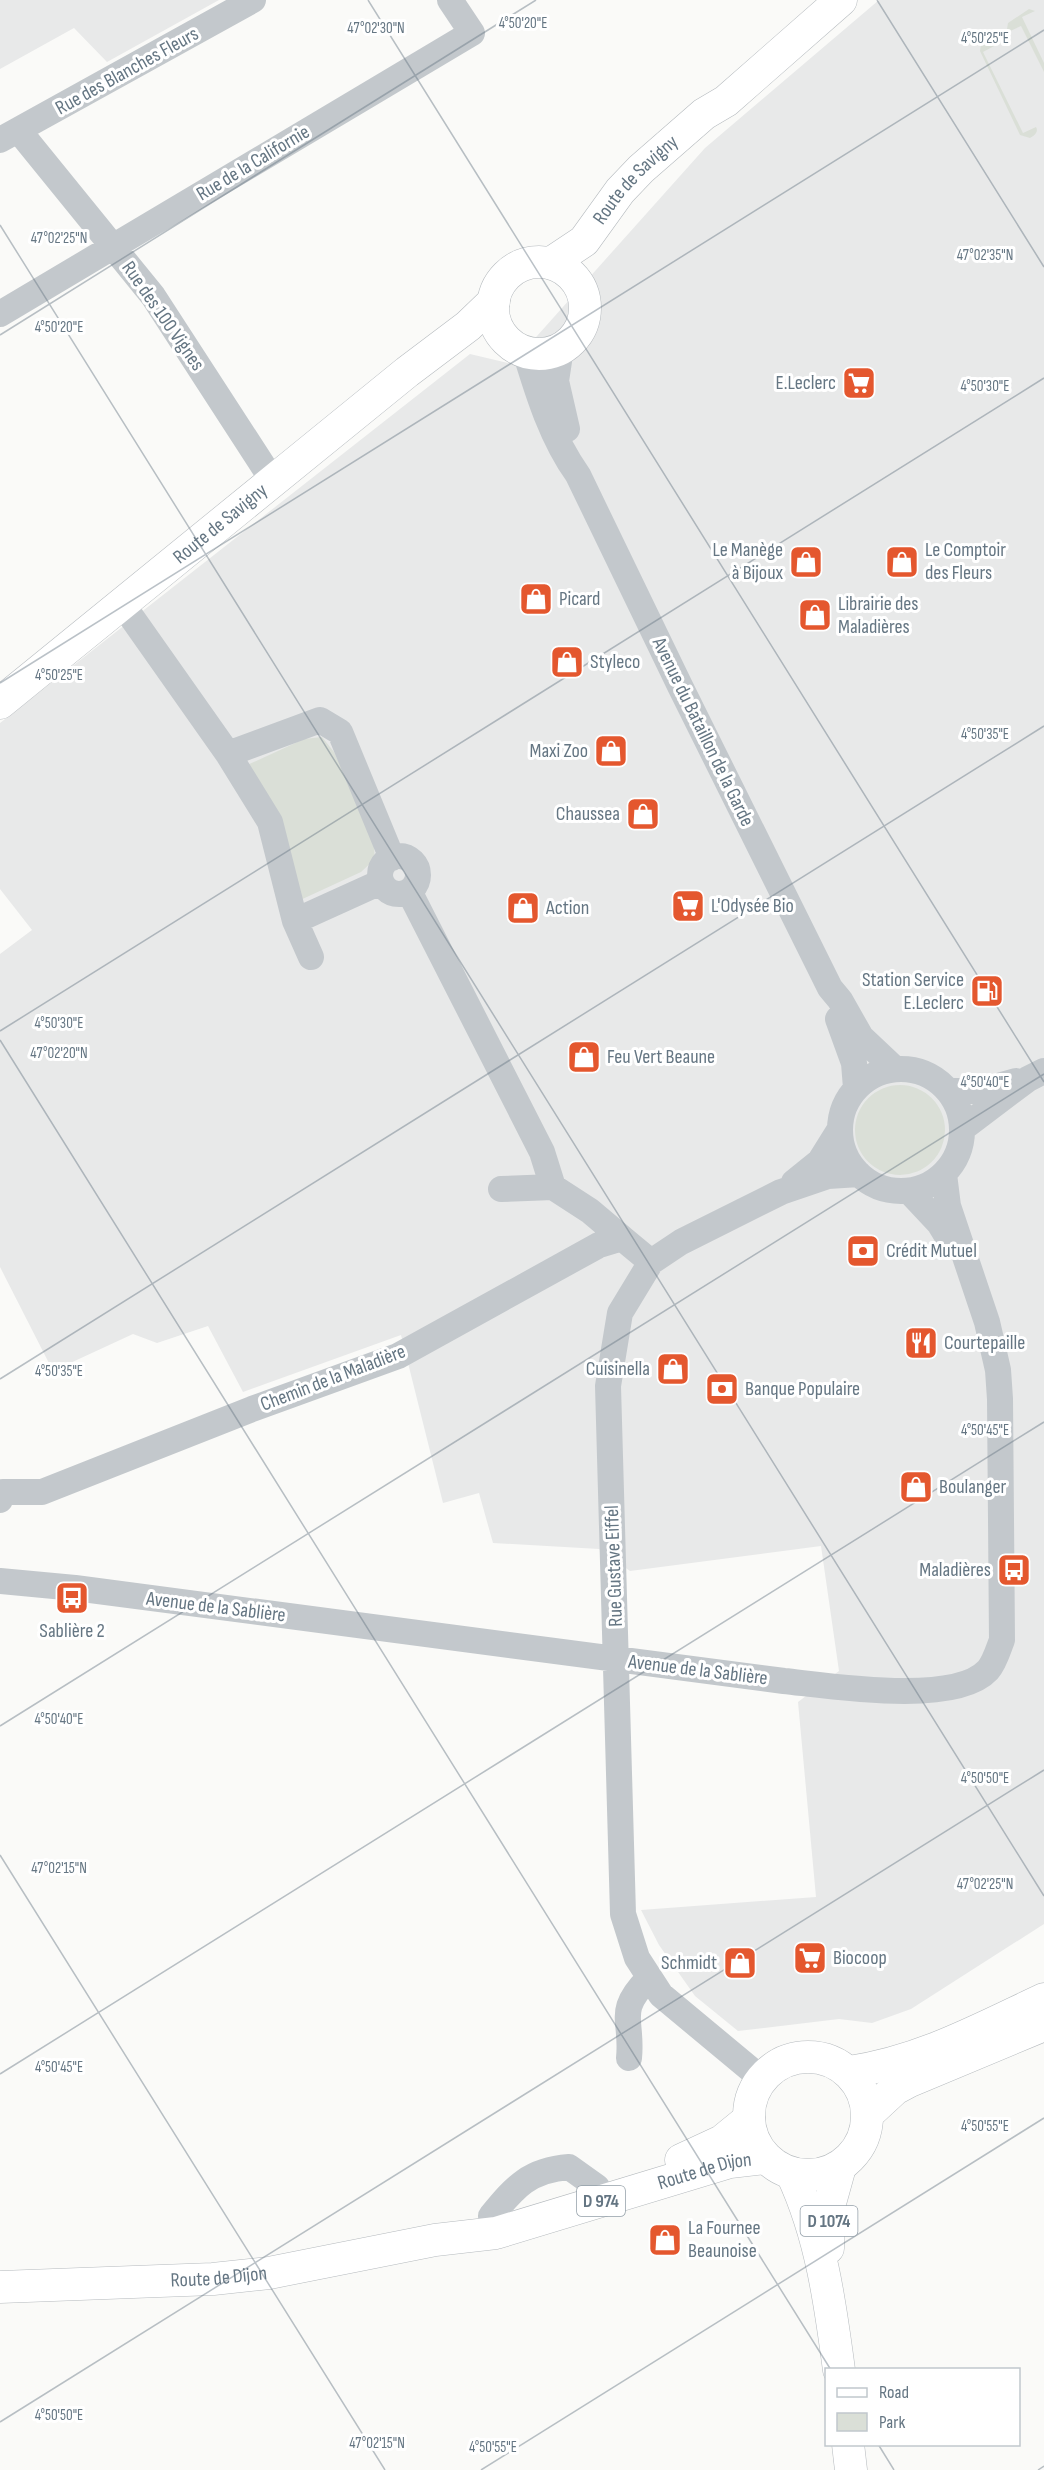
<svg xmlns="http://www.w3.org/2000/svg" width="1044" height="2470" font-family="'Sofia Sans Condensed',sans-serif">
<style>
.built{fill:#e8e9e9}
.green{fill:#dadfd7}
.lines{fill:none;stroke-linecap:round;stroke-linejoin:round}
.major-casing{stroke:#b5babe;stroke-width:33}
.minor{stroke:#c3c8cc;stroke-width:26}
.major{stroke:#fff;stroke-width:32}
.ticks{fill:none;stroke:#657683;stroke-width:1.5;stroke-opacity:0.45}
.labels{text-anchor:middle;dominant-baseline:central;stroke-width:6;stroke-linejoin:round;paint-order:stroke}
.shield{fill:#fff;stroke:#939fa8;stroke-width:1.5}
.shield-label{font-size:18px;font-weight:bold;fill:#657683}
.street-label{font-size:20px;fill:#657683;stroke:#fff}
.poi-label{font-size:20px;fill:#657683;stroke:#fff;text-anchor:start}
.ticks-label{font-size:15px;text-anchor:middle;fill:#657683;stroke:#fff;stroke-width:6;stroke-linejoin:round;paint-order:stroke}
</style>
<rect width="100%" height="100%" fill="#fafaf8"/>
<!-- built -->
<path class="built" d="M0,0H219L107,62L74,28L0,69Z
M879,0H1044V1924L911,2009L872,2023L839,2019L738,2031L695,1996L659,1945L641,1910L816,1897L798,1702L839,1671L821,1546L630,1571L599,1549L493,1543L479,1493L443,1503L401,1335L243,1392L208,1326L157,1343L133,1334L53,1371L0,1267V954L32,930L0,889V723L470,354L512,364L705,148Z"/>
<!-- green -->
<path class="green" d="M1029,9L1035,11L1022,17L1044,63V72L1021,26L1008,32L1007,29L1008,23Z
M989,39L996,45L983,52L1023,133L1036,127C1039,132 1034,136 1030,138L1020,135L980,51L981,44Z
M322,737L334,752L373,837L375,859L361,872L296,902L245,766L304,739Z
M855 1130a45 45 0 1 1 90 0a45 45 0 1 1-90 0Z"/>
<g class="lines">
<defs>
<g id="major">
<circle cx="539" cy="308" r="46"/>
<path id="s1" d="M551,263L584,241L620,191L641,169L704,114L726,101L841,0"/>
<path id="s2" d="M0,703L407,372L468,326L494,301"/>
<circle cx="808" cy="2116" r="59"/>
<path d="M849,2072C920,2062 980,2029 1044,1999"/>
<path d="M868,2114L895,2089L910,2081L1044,2025"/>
<path d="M681,2160L722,2141L749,2119"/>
<path d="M792,2174C821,2236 830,2302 839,2370"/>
<path d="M828,2248L830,2203L840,2167"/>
<path id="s3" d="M0,2287L213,2279L269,2273L435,2240L496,2233L730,2162L766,2158"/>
<path d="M848,2444L851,2470"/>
</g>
</defs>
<!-- major casing -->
<use href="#major" class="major-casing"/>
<!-- minor -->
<path class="minor" d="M19,131L153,296L273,481
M0,140L253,0
M0,314L472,33L450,0
M561,348L556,381L567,429
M525,351C538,394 552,439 578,475L680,686L830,988L840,1000L861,1037L895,1069
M123,605L228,754L320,720L340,732L392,858
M228,754L270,822L295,921L311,957
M380 875a19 19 0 1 1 38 0a19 19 0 1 1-38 0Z
M409,891L542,1152L553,1187L590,1211L622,1238
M295,921L381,882
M838,1019L854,1063L856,1088
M840 1130a61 61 0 1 1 122 0a61 61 0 1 1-122 0Z
M949,1091H980L1016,1081
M963,1128L1028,1079L1044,1071
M794,1182L820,1161L840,1129
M501,1189L553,1187
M909,1191L939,1223L950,1241
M0,1500L3,1492H42L252,1409L398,1356L599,1245L622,1238L651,1262
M0,1581L75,1588L784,1681C831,1686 955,1706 988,1670C995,1662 998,1650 1002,1640L1000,1399L998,1370L987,1322L948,1206L944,1174
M629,2058C633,2019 615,2012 649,1978
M762,2079L661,1995L637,1958L623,1914L608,1386L620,1313L651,1262L681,1242L781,1192L828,1176L859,1174
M491,2216C515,2187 529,2170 569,2167L597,2187"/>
<!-- major -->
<use href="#major" class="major"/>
</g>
<!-- ticks -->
<path class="ticks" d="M368,0L1044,1082M877,0L1044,267M0,225L1044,1896M0,335L536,0M0,683L1044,30M0,1031L1044,378M0,1040L831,2370M0,1379L1044,726M0,1726L1044,1074M0,1855L385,2470M0,2074L1044,1422M0,2422L1044,1770M878,2444L894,2470M481,2470L1044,2118M1038,2470L1044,2466"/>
<!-- icons -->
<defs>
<symbol id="supermarket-square" viewBox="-11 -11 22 22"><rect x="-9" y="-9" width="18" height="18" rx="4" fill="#e4572e" stroke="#fff"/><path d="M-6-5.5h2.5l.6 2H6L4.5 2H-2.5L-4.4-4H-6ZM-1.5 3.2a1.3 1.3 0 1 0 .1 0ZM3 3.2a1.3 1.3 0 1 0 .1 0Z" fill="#fff"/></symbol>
<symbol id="shop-square" viewBox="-11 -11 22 22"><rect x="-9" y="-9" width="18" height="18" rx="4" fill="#e4572e" stroke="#fff"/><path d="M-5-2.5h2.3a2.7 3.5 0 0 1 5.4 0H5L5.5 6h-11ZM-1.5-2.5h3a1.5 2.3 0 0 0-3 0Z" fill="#fff"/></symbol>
<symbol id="fuel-square" viewBox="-11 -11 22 22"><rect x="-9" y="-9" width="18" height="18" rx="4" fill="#e4572e" stroke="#fff"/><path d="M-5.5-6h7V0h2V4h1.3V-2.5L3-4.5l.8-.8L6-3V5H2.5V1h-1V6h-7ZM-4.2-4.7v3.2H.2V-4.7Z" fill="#fff"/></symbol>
<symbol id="bank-square" viewBox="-11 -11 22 22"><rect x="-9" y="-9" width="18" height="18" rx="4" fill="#e4572e" stroke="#fff"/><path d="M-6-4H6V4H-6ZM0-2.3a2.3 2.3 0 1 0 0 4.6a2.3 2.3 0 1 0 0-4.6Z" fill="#fff"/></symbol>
<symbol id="restaurant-square" viewBox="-11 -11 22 22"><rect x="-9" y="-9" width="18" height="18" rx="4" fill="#e4572e" stroke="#fff"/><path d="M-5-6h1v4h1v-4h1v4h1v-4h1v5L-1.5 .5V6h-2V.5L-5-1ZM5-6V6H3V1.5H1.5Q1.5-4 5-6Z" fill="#fff"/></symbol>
<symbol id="bus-square" viewBox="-11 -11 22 22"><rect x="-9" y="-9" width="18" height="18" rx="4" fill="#e4572e" stroke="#fff"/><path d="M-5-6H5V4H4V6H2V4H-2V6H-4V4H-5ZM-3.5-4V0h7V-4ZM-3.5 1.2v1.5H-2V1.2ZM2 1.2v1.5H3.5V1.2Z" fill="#fff"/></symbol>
</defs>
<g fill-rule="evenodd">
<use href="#supermarket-square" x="840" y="364" width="38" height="38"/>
<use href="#shop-square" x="787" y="543" width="38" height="38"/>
<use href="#shop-square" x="883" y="543" width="38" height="38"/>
<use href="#shop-square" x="517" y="580" width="38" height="38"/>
<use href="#shop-square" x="796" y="596" width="38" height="38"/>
<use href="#shop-square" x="548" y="643" width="38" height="38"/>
<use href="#shop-square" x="592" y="732" width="38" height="38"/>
<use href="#shop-square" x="624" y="795" width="38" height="38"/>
<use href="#supermarket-square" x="669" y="887" width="38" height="38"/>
<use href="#shop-square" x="504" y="889" width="38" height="38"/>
<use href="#fuel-square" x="968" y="972" width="38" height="38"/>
<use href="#shop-square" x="565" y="1038" width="38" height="38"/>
<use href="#bank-square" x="844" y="1232" width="38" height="38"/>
<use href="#restaurant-square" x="902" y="1324" width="38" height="38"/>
<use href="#shop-square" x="654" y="1350" width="38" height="38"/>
<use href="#bank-square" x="703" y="1370" width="38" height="38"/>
<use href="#shop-square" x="897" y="1468" width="38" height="38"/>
<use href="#bus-square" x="995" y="1551" width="38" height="38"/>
<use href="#bus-square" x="53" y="1579" width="38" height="38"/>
<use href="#supermarket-square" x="791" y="1939" width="38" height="38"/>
<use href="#shop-square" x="721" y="1944" width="38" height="38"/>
<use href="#shop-square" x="646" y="2221" width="38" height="38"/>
</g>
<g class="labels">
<!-- shield labels -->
<g class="shield">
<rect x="577" y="2186" width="48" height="30" rx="4.5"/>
<rect x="800.5" y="2206" width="57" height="30" rx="4.5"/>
</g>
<g class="shield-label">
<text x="601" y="2201">D 974</text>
<text x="829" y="2221">D 1074</text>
</g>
<!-- street labels -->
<g class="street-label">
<text transform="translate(127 71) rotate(-29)">Rue des Blanches Fleurs</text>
<text transform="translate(253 163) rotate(-31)">Rue de la Californie</text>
<text stroke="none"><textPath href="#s1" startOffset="120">Route de Savigny</textPath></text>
<text transform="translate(163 316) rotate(55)">Rue des 100 Vignes</text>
<text stroke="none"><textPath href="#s2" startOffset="284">Route de Savigny</textPath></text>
<text transform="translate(703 732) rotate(64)">Avenue du Bataillon de la Garde</text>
<text transform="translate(333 1378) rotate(-21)">Chemin de la Maladière</text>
<text transform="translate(614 1566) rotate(-92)">Rue Gustave Eiffel</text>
<text transform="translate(216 1607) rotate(7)">Avenue de la Sablière</text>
<text transform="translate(698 1670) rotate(7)">Avenue de la Sablière</text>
<text stroke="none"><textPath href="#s3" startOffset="718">Route de Dijon</textPath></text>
<text stroke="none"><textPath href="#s3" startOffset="219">Route de Dijon</textPath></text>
</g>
<!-- poi labels -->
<g class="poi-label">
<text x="836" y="383" text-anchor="end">E.Leclerc</text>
<text x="783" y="550" text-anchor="end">Le Manège<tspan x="783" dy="23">à Bijoux</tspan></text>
<text x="925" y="550">Le Comptoir<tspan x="925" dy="23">des Fleurs</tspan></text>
<text x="559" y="599">Picard</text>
<text x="838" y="604">Librairie des<tspan x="838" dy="23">Maladières</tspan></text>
<text x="590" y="662">Styleco</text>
<text x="588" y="751" text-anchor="end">Maxi Zoo</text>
<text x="620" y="814" text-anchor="end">Chaussea</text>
<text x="711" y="906">L'Odysée Bio</text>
<text x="546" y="908">Action</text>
<text x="964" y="980" text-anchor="end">Station Service<tspan x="964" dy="23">E.Leclerc</tspan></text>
<text x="607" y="1057">Feu Vert Beaune</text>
<text x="886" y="1251">Crédit Mutuel</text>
<text x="944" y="1343">Courtepaille</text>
<text x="650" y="1369" text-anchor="end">Cuisinella</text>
<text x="745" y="1389">Banque Populaire</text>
<text x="939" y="1487">Boulanger</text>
<text x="991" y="1570" text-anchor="end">Maladières</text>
<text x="72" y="1631" text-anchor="middle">Sablière 2</text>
<text x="833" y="1958">Biocoop</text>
<text x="717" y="1963" text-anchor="end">Schmidt</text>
<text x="688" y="2228">La Fournee<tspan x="688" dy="23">Beaunoise</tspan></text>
</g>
</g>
<g class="ticks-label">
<text x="523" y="28">4°50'20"E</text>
<text x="376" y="33">47°02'30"N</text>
<text x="985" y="43">4°50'25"E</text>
<text x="59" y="243">47°02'25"N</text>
<text x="985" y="260">47°02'35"N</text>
<text x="59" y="332">4°50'20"E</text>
<text x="985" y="391">4°50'30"E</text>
<text x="59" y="680">4°50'25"E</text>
<text x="985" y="739">4°50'35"E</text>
<text x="59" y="1028">4°50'30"E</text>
<text x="59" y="1058">47°02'20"N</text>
<text x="985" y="1087">4°50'40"E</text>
<text x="59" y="1376">4°50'35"E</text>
<text x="985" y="1435">4°50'45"E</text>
<text x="59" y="1724">4°50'40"E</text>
<text x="985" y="1783">4°50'50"E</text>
<text x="59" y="1873">47°02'15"N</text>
<text x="985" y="1889">47°02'25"N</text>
<text x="59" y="2072">4°50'45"E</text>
<text x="985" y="2131">4°50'55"E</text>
<text x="59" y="2420">4°50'50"E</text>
<text x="377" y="2448">47°02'15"N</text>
<text x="493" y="2452">4°50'55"E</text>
</g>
<!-- legend -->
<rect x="825" y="2368" width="195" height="78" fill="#ffffff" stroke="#c1c8cd" stroke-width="1.5"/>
<rect x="837" y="2388" width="30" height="9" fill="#ffffff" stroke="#c1c8cd" stroke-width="1.5"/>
<text x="879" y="2398" font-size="18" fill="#657683">Road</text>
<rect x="837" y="2413" width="30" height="18" fill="#dadfd7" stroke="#c1c8cd" stroke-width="1.5"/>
<text x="879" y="2428" font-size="18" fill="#657683">Park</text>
</svg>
